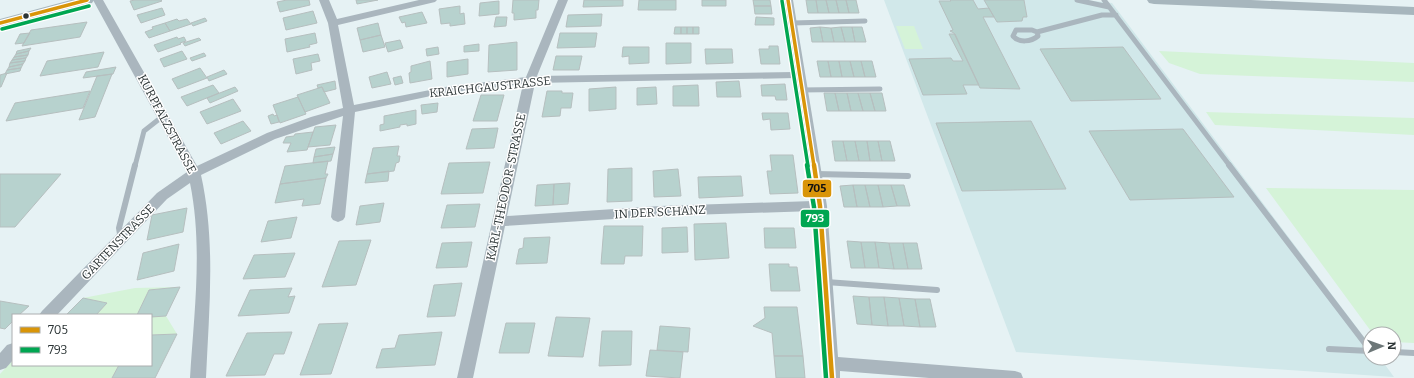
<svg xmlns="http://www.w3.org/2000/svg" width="1414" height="378" font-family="Bitter,serif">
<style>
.built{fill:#d1e8ea}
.green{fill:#d5f3d8}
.building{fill:#b7d2ce;stroke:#b6bfbf}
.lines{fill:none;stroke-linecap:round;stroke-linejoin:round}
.lane-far1{stroke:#aab6be;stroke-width:5}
.lane{stroke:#aab6be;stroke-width:6}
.street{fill:#aab6be;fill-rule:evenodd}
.secondary{fill:#a7b6bd;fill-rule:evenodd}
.bus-1-far1-casing{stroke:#fff;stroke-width:6}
.bus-1-casing{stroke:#fff;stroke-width:8}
.bus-2-far1-casing{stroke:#fff;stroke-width:6}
.bus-2-casing{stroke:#fff;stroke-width:8}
.bus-1-far1{stroke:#d99508;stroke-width:3.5}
.bus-1{stroke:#d99508;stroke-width:4.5}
.bus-2-far1{stroke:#00a651;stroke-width:3.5}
.bus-2{stroke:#00a651;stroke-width:4.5}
.bus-dot{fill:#2c3536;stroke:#fff;stroke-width:1.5}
.labels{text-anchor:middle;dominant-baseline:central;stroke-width:3;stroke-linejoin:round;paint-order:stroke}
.street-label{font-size:12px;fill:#2c3536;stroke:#fff}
.line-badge{stroke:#fff;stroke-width:1.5}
.badge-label{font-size:11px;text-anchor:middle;font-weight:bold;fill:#fff}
.pale-badge-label{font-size:11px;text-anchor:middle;font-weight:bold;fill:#111}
</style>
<rect width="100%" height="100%" fill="#e6f2f4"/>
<!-- built -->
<path class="built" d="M884,0H1086L1112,3L1370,345V358H1380L1394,377L1016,352Z"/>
<!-- green -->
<path class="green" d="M896,26H914L923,49H905Z
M1159,51L1414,63V82L1200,74L1169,63Z
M1206,112L1414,118V135L1215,125Z
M1266,188L1414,190V343L1394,342V334H1373Z
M180,287L149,290L137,315H96L107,303L83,298L135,288Z
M166,316L177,334L151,335V317Z
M13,360V365H119L112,378H0V374Z"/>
<!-- building -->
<path class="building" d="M135,0H161L162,1L134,10L130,1Z
M287,0H309L310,5L280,12L277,2Z
M356,0H378L357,4Z
M513,0H539L538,10H536V18L514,20V13H512Z
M584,0H623V6L583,7Z
M639,0H676V10H638Z
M702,0H726V6H702Z
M753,0H770L771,6H754Z
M806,0H816L818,13H808Z
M816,0H826L829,13H818Z
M826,0H836L839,13H829Z
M836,0H846L849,13H839Z
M846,0H856L859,13H849Z
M950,0H973L978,9L989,8L994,17H983L1020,89L980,88L954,33L950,31L953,30L939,1H951Z
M984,0H1024L1027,17H1023L1022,21L997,22Z
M499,1V14L479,16L480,3Z
M460,6V14L464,13L465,24L450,26V23L441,24L439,9Z
M754,6H771L772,14H755Z
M162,8L165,15L141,23L137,15Z
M313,11L317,23L286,30L283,18Z
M422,12L427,23L406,27L405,22L402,23L399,17Z
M602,14L601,26L566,27L568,15Z
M496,17H507L506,26L494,27Z
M756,17L774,18V25H755Z
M205,18L207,21L193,26L191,23Z
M177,19L179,21L187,19L191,24L170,31L165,23Z
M87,22L80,37L22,46L31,30Z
M165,23L170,31L149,38L145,32L153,29L152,27Z
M378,23L381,35L360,40L357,28Z
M675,27H681V34H674Z
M681,27H687V34H681Z
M687,27H693V34H687Z
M693,27H699V34H693Z
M820,27L823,42H812L810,28Z
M820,27L831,28L834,42H823Z
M841,27L845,42H834L831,28Z
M841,27H852L855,42H845Z
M852,27H862L866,42H855Z
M30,33L24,43L15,44L20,34Z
M315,33L317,43L309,45L310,47L287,52L285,39Z
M560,33H597L595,47L557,48Z
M949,34H955L979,85H963L967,94L923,95L909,59L951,58L953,61H963Z
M381,35L385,47L363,52L360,40Z
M177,37L178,39L184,37L186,41L180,43L181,44L158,52L154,45Z
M199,38L201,40L185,46L183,43Z
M400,40L403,48L388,52L385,43Z
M517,42V70L488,72L489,45Z
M666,43H691V63L666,64Z
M479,44V51L464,52V46Z
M769,46H778L780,64H761L759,49H769Z
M438,47L439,54L427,56L426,49Z
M623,47H649V63L629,64V56L622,57Z
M1123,47L1161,99L1071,101L1040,49Z
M31,48L29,51L16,54L17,51Z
M705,49H732L733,63L706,64Z
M29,51L28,55L14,57L16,54Z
M182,51L187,59L164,67L160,59Z
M104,52L98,67L40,76L47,61Z
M204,53L206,56L192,61L190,58Z
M318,54L320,61L311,63L312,70L296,74L293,59Z
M28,55L26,58L12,60L14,57Z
M556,56H582L579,70H553Z
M26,58L25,61L10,63L12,60Z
M468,59V74L447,77V62Z
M25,61L23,64L9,67L10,63Z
M430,61L432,79L410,83L409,73L411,72V66Z
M817,61H828L831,77H820Z
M828,61H839L842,77H831Z
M839,61H850L854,77H842Z
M850,61H861L865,77H854Z
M861,61H872L876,77H865Z
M23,64L21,68L7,70L9,67Z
M116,67L113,74L83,78L86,72Z
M21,68L20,71L5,74L7,70Z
M200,68L207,78L178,89L172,79Z
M224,70L227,74L209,81L207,77Z
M387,72L391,84L372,88L369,77Z
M7,73L1,87H0V75Z
M112,74L95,117L79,120L97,76Z
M401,76L403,83L395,85L393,78Z
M335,81L336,89L324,92L322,87L318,88L317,85Z
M739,81L741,97H717L716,82Z
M785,84L787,100H776L775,96H762L761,85Z
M213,85L219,93L187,106L181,97Z
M698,85L699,106H673V86Z
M235,87L238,91L210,103L207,98Z
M322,87L330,103L305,112L297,95Z
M616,87V109L589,111V89Z
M656,87L657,104L637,105V88Z
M90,91L83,108L6,121L15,103Z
M547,91H562V93H573L571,108H561L560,116L542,117Z
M824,93H835L839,111H827Z
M835,93H847L851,111H839Z
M847,93H858L863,111H851Z
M858,93H870L875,111H863Z
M870,93H882L886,111H875Z
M481,95H504L497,121H473Z
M298,97L306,114L280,123L273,105Z
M233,99L241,111L207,124L200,112Z
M438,103L437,112L422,114L421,105Z
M416,110V124L407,126V124L400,125V127L380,131V125L384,124V116Z
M762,113H788L790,129L771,130L770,119L763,120Z
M273,114L274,116L277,115L279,122L271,124L268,116Z
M243,121L251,131L221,144L214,133Z
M1031,121L1066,189L962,191L936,123Z
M336,125L330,145L308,147L315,127Z
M498,128L494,148L466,149L472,129Z
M1183,129L1234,197L1130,200L1089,131Z
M313,132L307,150L287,152L291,143H283L286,137L294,136L295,134Z
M832,141H843L847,161H835Z
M843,141H855L859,161H847Z
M855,141H867L870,161H859Z
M867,141H878L882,161H870Z
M878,141H890L895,161H882Z
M399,146L397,156H400L399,162L396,163L394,171L367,174L373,148Z
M335,147L333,154L314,157L316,149Z
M333,154L331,161L313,163L314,157Z
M770,155H793L798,193L770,194L767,171H772Z
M328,161L325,174H328L326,178L280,184L285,166Z
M490,162L483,193L441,194L449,163Z
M632,168V201L607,202L608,169Z
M678,169L681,196L654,197L653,171Z
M389,171L388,181L365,183L367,174Z
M0,174H61L15,227H0Z
M741,176L743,196L699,198L698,177Z
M326,178L320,204L302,206L304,199L275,203L280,184Z
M570,183L568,204L553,205L554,184Z
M554,184L553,205L535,206L537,185Z
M853,185L857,207H844L840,186Z
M853,185H865L870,207H857Z
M865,185H878L883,207H870Z
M878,185H891L897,206L883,207Z
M891,185H904L910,206H897Z
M384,203L380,222L356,225L360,206Z
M480,204L475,227L441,228L447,205Z
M187,208L183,232L147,240L152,215Z
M297,217L291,238L261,242L268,221Z
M726,223L729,258L695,260L694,224Z
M604,226H643L642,256H625L624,264H601Z
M687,227L688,252L662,253V228Z
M764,228H794L796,248H765Z
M550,237L547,263L516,264L519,249L523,248L524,238Z
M371,240L356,285L322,287L339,241Z
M847,241L861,242L865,268H851Z
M472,242L467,267L436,268L442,243Z
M861,242H875L879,268H865Z
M875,242L889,243L894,269L879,268Z
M889,243H903L908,269H894Z
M903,243H917L922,269H908Z
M179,244L174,271L137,280L143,253Z
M295,253L285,277L243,279L254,255Z
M769,264H789V267H797L800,291H771Z
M462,283L455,316L427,317L434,285Z
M180,287L166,316L151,317V315H137L149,290Z
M292,288L288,297L295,296L289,313L238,316L250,290Z
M853,296L869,297L872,325L857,324Z
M869,297H884L888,326L872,325Z
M884,297L899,298L904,326H888Z
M83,298L107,303L96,315H66Z
M899,298L915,299L920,327L904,326Z
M915,299H930L936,327H920Z
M0,301L29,306L19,315H13V321L5,329L0,328Z
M764,307H797L803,356H774L772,333L753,326L765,318Z
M556,317L590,318L583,357L548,356Z
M348,323L331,374L300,375L319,324Z
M506,323H535L529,353H499Z
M660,326L690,328L688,352L657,350Z
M602,331H632L631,365L599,366Z
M292,332L284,354H274L265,375L226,376L247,333Z
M442,332L435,365L376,368L382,349L395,348L399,335Z
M177,334L155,378H112L119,365H151V335Z
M650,350L683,352L680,378L646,376Z
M774,356H803L805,378H776Z"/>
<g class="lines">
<!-- lane-far1 -->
<path class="lane-far1" d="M1077,0L1109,7
M1104,0L1230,166
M793,23L865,21
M1016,30H1032L1037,32L1038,36C1031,42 1019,43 1013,36Z
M1037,32L1102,15H1116
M801,90L880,89
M135,166L144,131L163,116"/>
<!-- lane -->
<path class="lane" d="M1229,165L1370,350
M816,174L908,176
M121,240L119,228L135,165
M826,282L937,290
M1329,349L1370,351
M1394,352L1414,353"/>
<!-- street -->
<path class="street" d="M93,0H103L197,166L267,133L311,117L343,108L328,23L319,0H329L337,19L419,0H437L435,2L338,25L354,105L445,87L526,77L558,0H568L537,76L794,72L783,0H793L827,206L838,357L1015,371L1021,373L1023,378H929L840,371V378H824L814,211L660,216L505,226L473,378H457L523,84L445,93L355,112L345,217L343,220L338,222L333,220L331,217L343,116L275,139L201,175C216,242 209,310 206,378H190C194,313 203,247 190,183L167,199L57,315H39L42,311L157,193L187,172ZM795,78L813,201L660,206L507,216L535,83Z
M13,343V360L6,368L0,370V353L7,345Z"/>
<!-- secondary -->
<path class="secondary" d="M71,0H94L92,3L0,27V19Z
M1147,0H1251L1414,7V15L1154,4L1149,3Z"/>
<defs>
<path id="bus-1-far1" d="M788,0L814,166
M0,23L87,0"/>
<path id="bus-1" d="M814,165L820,206L832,378"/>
<path id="bus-2-far1" d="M782,1L808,166
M2,29L89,6"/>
<path id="bus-2" d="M807,165L814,207L826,378"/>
</defs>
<!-- bus-1-far1 casing -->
<use href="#bus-1-far1" class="bus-1-far1-casing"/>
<!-- bus-1 casing -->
<use href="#bus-1" class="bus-1-casing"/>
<!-- bus-2-far1 casing -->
<use href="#bus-2-far1" class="bus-2-far1-casing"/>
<!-- bus-2 casing -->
<use href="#bus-2" class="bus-2-casing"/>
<!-- bus-1-far1 -->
<use href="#bus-1-far1" class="bus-1-far1"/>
<!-- bus-1 -->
<use href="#bus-1" class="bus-1"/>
<!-- bus-2-far1 -->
<use href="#bus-2-far1" class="bus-2-far1"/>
<!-- bus-2 -->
<use href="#bus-2" class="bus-2"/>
</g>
<!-- markers -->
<circle class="bus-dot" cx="26" cy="16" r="3.5"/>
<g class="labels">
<!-- street labels -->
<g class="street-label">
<text transform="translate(490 87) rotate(-6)">KRAICHGAUSTRASSE</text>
<text transform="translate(167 124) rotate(62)">KURPFALZSTRASSE</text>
<text transform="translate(506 187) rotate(-78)">KARL-THEODOR-STRASSE</text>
<text transform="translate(660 212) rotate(-3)">IN DER SCHANZ</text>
<text transform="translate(118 242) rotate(-46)">GARTENSTRASSE</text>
</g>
</g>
<g class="line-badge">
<rect x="802" y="179" width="30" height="19" rx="4" fill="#d99508"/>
<rect x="800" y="209" width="30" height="19" rx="4" fill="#00a651"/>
</g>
<g class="badge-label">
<text x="815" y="222">793</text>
</g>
<g class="pale-badge-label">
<text x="817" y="192">705</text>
</g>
<!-- legend -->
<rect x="12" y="314" width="140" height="52" fill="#ffffff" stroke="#abaeaf"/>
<rect x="20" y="327" width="20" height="6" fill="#d99508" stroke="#abaeaf"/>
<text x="48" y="334" font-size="12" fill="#2c3536">705</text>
<rect x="20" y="347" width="20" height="6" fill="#00a651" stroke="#abaeaf"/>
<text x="48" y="354" font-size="12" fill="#2c3536">793</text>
<!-- north arrow -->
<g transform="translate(1382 346) rotate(88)"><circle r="19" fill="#ffffff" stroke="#abaeaf"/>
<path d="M0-3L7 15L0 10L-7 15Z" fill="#6d7778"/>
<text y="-6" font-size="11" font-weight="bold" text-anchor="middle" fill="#2c3536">N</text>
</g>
</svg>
